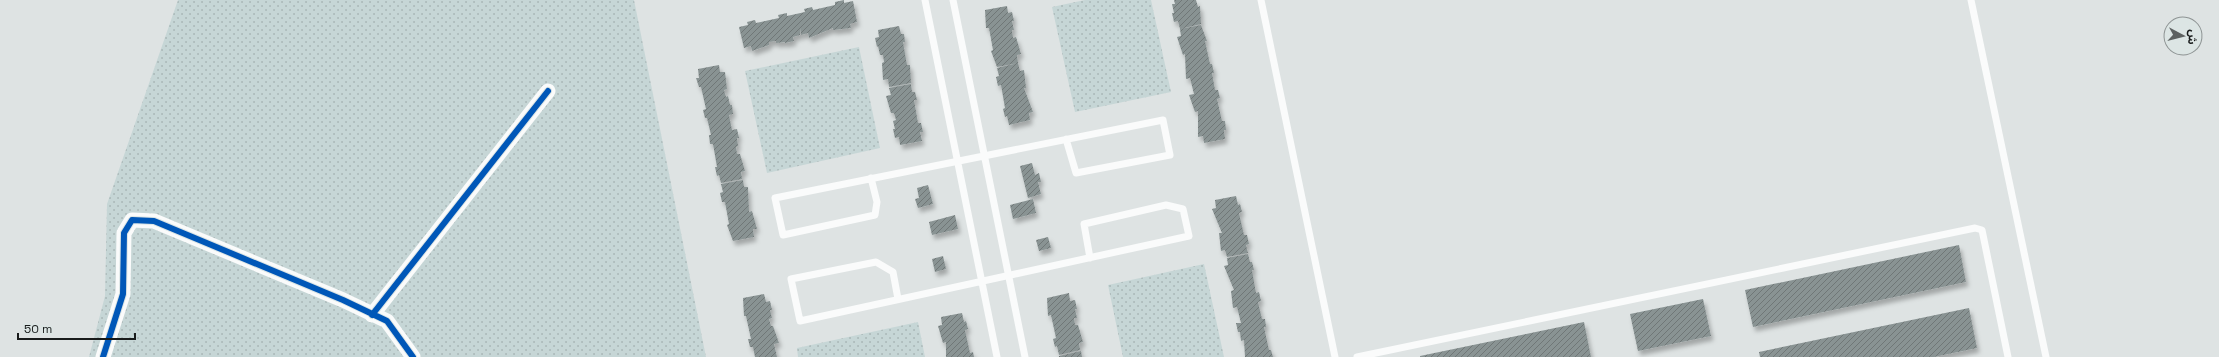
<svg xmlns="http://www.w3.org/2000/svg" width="2219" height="357" font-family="'Space Grotesk','Noto Sans Arabic',sans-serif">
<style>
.grass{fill:url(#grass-dots)}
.building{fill:url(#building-hatch);filter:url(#shadow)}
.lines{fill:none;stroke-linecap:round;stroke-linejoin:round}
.service{stroke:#fafbfb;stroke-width:7}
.minor{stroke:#fafbfb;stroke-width:15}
.cycleway-casing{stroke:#dce5e4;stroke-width:8}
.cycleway{stroke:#0057b8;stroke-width:6}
</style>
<defs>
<pattern id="grass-dots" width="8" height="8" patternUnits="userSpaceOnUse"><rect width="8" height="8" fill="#c6d6d6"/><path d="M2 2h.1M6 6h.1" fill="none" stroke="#a9b7b7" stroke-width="1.8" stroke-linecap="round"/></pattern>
<pattern id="building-hatch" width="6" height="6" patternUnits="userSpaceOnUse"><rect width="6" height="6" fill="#899393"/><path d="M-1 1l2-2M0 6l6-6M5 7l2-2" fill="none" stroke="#6f7777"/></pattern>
<filter id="shadow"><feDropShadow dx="2.5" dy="4.5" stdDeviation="2" flood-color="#0004"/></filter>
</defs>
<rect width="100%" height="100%" fill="#dee3e3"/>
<!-- grass -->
<path class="grass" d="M178,0H634L706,357H89L105,296L107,204Z
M1085,0H1151L1171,92L1075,112L1052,7Z
M859,47L880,148L767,173L745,71Z
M1204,264L1224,357H1123L1108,285Z
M918,322L925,357H798L797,348Z"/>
<!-- building -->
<path class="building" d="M844,0V3L853,1L857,22L850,24L851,28L833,30V28L809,38L808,33L801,35L800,28V35L793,37L794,41L785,43V42L776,43V41L769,42V45L752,51L751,46L744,48L739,27L748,25L747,22L755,20L756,23L779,18L778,15L787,13V16L805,12L804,9L812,7L813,10L835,5V2Z
M1174,0H1196L1198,7L1200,6L1201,24L1180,29L1178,21L1174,22L1172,13H1174L1172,4H1175Z
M1007,6L1008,13L1012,12L1014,21H1012L1014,30H1012L1013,38L1016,37L1021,54L1017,55L1018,63L997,67L991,51L993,50L989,28H986L985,10Z
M1201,25L1207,41H1205L1210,64H1212L1214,73H1212L1215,90H1218L1220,98L1217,99L1222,121H1225L1226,130H1224L1225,139L1204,143L1203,136L1198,137V111L1195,112L1189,95L1194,94L1190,78L1186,79L1185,54L1183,55L1177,37L1181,36L1180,29Z
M899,26L901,34H904L905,42H903L907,65H910L911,83L889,87L888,79L883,80L882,63L884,62L883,55H880L878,46L877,47L875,38L879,37L878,30Z
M1018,63L1020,71L1024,70L1026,88H1024L1033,112L1029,113L1030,120L1009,125L1007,116L1005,117L1003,109L1005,108L1001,85L998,86L996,77L999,76L997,68Z
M719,65L720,72H725L727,89L724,90L726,97L728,96L730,105H732L733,114L729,115L732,130L737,129L739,138H737L738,146L736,147L737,154H740L745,171L741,172L742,179L721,183L719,175L717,176L715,167H717L713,144H710L709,135H711L707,118H705L703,110L706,109L701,87H699L696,78H699L698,69Z
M911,84L912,92H915L917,100H914L918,123H921L923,132H920L922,141L900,145L899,137L895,138L893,129H895L893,121L896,120L894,113H891L886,96L891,95L889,88Z
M1032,163L1035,175L1039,173L1041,182H1038L1041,194L1028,198L1020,166Z
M743,180L744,187H748L749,212L752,211L757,229H753L754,237L733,241L727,225L729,224L725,202H722L720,193L723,192L721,184Z
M928,185L933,204L918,208L915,199L919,198L917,188Z
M1236,196L1238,205L1240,204L1242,212L1239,213L1244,235H1247L1249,244L1246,245L1248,253L1227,257L1225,250L1221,251L1219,233H1222L1212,209L1216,208L1215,200Z
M1033,199L1036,213L1013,219L1010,205Z
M955,215L958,229L932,235L929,222Z
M1048,237L1051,248L1039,251L1036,240Z
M1959,245L1966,282L1753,327L1745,290Z
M1248,254L1250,262H1252L1254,270H1252L1256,293L1259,292L1261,301L1258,302L1262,319H1265L1266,327H1264L1269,350H1271L1273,357H1245L1244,340L1241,341L1240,332H1238L1236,323H1241L1237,307L1233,308L1231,291L1234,290L1224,266L1228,265L1227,258Z
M943,256L946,269L935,272L932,259Z
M1069,293L1070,301L1075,300L1077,309H1075L1077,318H1074L1075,325H1078L1083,342L1079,343L1080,350L1059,355L1057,346L1055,347L1053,339L1056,338L1051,315L1048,316L1047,298Z
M764,294L766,302L770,301L772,310H770L772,318L769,319L771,326H773L779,343L774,344L777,357H755L753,347H750L748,339H751L746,316H744L743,298Z
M1703,299L1711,336L1638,351L1630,314Z
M1969,308L1977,348L1934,357H1760L1759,352Z
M962,313L964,322L966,321L968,329L965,330L970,353L973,352L974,357H946V342L943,343L938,326L942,325L941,317Z
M1584,322L1591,357H1420V356Z
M1081,351L1082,357H1059V356Z"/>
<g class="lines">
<!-- service -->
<path class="service" d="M925,0L997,357
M953,0L1025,357
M1261,0L1335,357
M1971,0L2046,357
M871,178L877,202L875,215L783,235L775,198L1163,120L1170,155L1076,173L1066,139
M898,299L893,272L876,262L791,279L800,321L1189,236L1183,209L1166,205L1084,224L1090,258
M1357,357L1975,228L1982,230L2008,357"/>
<!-- minor -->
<path class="minor" d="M372,315L548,91
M103,357L123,294L124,233L132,220L154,221L343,300L387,321L413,357"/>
<defs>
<path id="cycleway" d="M372,315L548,91
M103,357L123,294L124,233L132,220L154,221L343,300L387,321L413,357"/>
</defs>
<!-- cycleway casing -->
<use href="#cycleway" class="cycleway-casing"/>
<!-- cycleway -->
<use href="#cycleway" class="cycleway"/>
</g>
<!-- north arrow -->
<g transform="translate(2183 36) rotate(97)"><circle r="19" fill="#dce5e4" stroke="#8e9494"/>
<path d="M0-3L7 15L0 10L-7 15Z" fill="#5d6161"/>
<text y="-6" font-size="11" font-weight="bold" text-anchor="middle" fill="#181b1b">ش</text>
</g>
<!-- scale -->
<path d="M18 333v6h117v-6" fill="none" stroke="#181b1b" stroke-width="2"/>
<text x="24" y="333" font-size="12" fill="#181b1b" stroke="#dce5e4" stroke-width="3" paint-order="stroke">50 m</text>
</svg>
